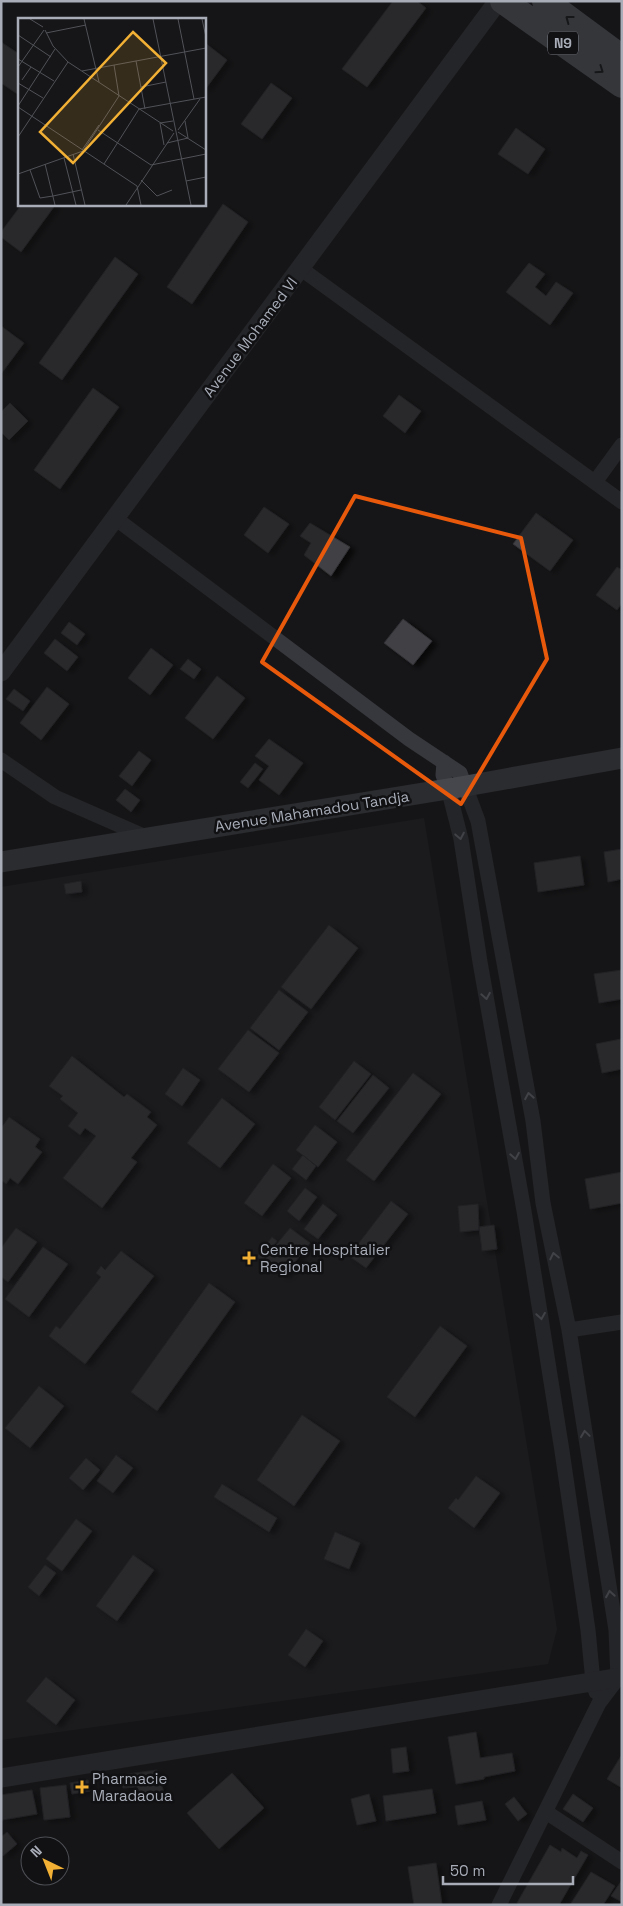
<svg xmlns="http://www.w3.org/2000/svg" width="623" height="1906" font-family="'Space Grotesk',sans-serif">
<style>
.built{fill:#222225}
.building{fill:#404145;stroke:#303034;filter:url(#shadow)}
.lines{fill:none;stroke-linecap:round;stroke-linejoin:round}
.minor{stroke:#37383d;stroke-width:15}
.tertiary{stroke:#37383d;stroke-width:19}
.secondary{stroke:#45474d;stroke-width:21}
.trunk{stroke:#5b5e65;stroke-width:26}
.oneway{stroke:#18191b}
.oneway2{stroke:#757881}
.marked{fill:none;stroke:#e8590c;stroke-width:4;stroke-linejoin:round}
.poi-dot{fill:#f2b134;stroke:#111113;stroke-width:2}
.labels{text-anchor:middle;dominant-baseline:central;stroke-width:5;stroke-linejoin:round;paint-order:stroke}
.shield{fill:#111113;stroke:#7b7e86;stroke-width:1}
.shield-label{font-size:14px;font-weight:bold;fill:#a8adb8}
.street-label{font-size:15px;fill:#a8adb8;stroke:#111113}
.poi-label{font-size:15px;fill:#a8adb8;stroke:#111113;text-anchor:start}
.inset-road{fill:none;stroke:#505258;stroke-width:1}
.view{fill:#f2b134;fill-opacity:0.15;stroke:#f2b134;stroke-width:2.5}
.inset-edge{fill:none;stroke:#a8adb8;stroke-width:2.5}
</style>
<defs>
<filter id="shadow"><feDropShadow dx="5.5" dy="3" stdDeviation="2.5" flood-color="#0009"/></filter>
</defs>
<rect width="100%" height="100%" fill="#161618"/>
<!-- built -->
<path class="built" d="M424,818L557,1629L548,1664L1,1740V887Z"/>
<!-- building -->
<path class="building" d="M393,1H417L426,8L367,87L342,69Z
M1,42L19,54V95L1,83Z
M204,42L227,60L204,91Z
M271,83L292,98L262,139L241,124Z
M516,128L545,149L528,174L498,154Z
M22,204H56L21,252L1,237V232Z
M223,204L248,222L192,304L167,287Z
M115,257L138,274L62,380L39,363Z
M529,263L545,274L535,287L546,296L556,282L573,293L550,325L506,292Z
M1,326L24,343L1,374Z
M93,388L119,407L60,489L34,470Z
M399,395L421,411L405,433L383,416Z
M10,403L28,421L9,440L1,432V412Z
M264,507L289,524L268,553L244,535Z
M536,513L573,540L550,571L513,544Z
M310,523L350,547L331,576L304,555L311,543L300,536Z
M617,567L622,570V603L617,610L596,595Z
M403,619L432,641L413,665L384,643Z
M69,622L85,634L77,645L61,633Z
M55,639L78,657L67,671L44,653Z
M151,648L173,665L150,695L128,678Z
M188,659L201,669L194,679L180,669Z
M217,676L245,698L213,739L185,718Z
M47,687L69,704L41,740L20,723Z
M14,689L30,701L23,711L6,699Z
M269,739L303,763L279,795L259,780L269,766L255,756Z
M139,751L151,760L132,786L119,776Z
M255,763L263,769L248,788L240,782Z
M125,789L140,800L131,812L116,800Z
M622,849V879L608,882L604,852Z
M580,856L584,885L538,892L534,863Z
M81,881L82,892L66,894L64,884Z
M329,925L358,948L311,1009L281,987Z
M622,970V999L599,1003L594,974Z
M279,990L308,1012L279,1050L250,1028Z
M248,1030L279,1053L249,1092L218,1069Z
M621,1039L622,1069L602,1073L596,1044Z
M72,1056L124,1097L127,1094L151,1112L147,1117L157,1125L131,1158L137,1162L102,1208L63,1178L96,1136L85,1128L80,1135L68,1126L78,1113L60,1099L63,1096L49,1086Z
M354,1061L371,1074L335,1120L319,1107Z
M183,1068L200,1080L182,1106L165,1094Z
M413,1073L441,1094L374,1181L346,1160Z
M373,1075L389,1088L353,1133L337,1121Z
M222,1098L255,1124L220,1168L187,1143Z
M9,1117L40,1139L35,1147L42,1152L18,1184L10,1178L6,1184L1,1180V1128Z
M315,1125L337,1142L318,1167L296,1150Z
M303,1155L316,1166L306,1180L292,1169Z
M273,1164L291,1178L262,1216L244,1203Z
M622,1172V1203L590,1209L585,1179Z
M305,1188L317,1197L299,1221L287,1211Z
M391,1201L408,1214L366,1268L349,1256Z
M323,1204L337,1215L318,1239L304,1229Z
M478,1204L479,1230L460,1232L458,1206Z
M494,1225L497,1249L482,1251L479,1227Z
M16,1228L37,1242L8,1282L1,1277V1248Z
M290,1228L310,1243L284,1276L264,1260Z
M272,1237L277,1241L263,1261L257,1257Z
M43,1247L68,1264L29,1317L5,1299Z
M121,1251L154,1276L85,1364L49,1336L56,1326L60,1329L101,1277L96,1273L101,1266L105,1270Z
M209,1283L235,1302L157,1411L131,1392Z
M440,1326L467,1346L415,1417L387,1397Z
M39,1386L64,1406L30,1448L5,1428Z
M302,1415L340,1441L294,1506L257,1480Z
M116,1455L133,1468L113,1493L97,1481Z
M86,1458L100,1470L83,1490L69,1478Z
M476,1476L500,1493L474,1528L448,1508L456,1498L458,1500Z
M222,1484L277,1518L269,1532L214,1497Z
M76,1519L92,1531L62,1571L46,1559Z
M335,1532L360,1543L349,1569L324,1559Z
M133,1555L154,1570L117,1621L96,1606Z
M45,1565L56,1573L39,1596L28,1587Z
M306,1629L323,1641L305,1667L288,1655Z
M46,1677L75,1700L56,1725L26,1701Z
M476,1732L480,1758L512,1753L515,1771L484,1777V1779L456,1784L448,1737Z
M406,1747L409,1771L393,1773L391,1749Z
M621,1756L622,1757V1788L607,1779Z
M157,1770L164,1793L141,1800L137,1787L123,1788L121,1775Z
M232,1773L264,1808L219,1849L187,1813Z
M88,1780L90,1791L72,1794L70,1783Z
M66,1785L70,1817L44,1820L40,1788Z
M432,1789L436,1813L386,1821L383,1796Z
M32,1790L37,1814L2,1820L1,1795Z
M369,1794L376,1821L357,1825L351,1799Z
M573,1794L593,1808L583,1822L563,1809Z
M514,1797L527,1814L518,1821L505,1804Z
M482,1801L486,1820L458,1825L455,1806Z
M7,1832L17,1844L3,1856L1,1837Z
M550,1845L561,1852L562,1848L577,1858L581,1851L588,1855L559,1905H520L517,1903Z
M436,1863L442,1905H414L408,1867Z
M591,1872L615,1886L603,1905H570Z
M622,1880V1902L611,1896Z"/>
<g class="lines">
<!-- minor -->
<path class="minor" d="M300,268L622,502
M595,482L622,445
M115,518L409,739L460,773L478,821L533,1121L543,1203L569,1330L616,1630L618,1678L599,1703L499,1905
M1,760L55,797L146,837
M444,762L443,775L448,788L461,839L480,962L524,1211L562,1451L588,1630L593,1682L596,1692
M569,1330L622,1322
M546,1812L622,1862"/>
<!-- tertiary -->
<path class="tertiary" d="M1,672L498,1
M1,1778L622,1677"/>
<!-- secondary -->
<path class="secondary" d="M1,862L466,786L622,758"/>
<!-- trunk -->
<path class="trunk" d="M503,1L622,85
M545,1L622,58"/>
</g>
<!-- one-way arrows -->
<defs><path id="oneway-chevron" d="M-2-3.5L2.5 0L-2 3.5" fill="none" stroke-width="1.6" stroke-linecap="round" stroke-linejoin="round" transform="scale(1.25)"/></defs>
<g class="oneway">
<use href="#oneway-chevron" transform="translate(569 19) rotate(-143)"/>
<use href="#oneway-chevron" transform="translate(600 70) rotate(35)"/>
</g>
<g class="oneway2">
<use href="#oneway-chevron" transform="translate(460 836) rotate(79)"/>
<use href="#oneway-chevron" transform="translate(486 996) rotate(80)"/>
<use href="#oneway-chevron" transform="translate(529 1096) rotate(-100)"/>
<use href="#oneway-chevron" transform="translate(515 1156) rotate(80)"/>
<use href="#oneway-chevron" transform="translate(554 1256) rotate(-102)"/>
<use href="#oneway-chevron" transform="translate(541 1316) rotate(81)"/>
<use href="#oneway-chevron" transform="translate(585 1434) rotate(-98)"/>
<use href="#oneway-chevron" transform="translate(610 1594) rotate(-99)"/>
</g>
<!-- marked area -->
<path d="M0 0H623V1906H0ZM355,496L521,538L547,659L461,804L262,662Z" fill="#161618" fill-opacity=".55" fill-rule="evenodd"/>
<path class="marked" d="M355,496L521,538L547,659L461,804L262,662Z"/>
<!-- markers -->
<g class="poi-dot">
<path d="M246.5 1250.5h5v5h5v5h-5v5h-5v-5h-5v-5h5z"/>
<path d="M79.5 1779.5h5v5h5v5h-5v5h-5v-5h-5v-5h5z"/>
</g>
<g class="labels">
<!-- shield labels -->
<rect class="shield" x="548" y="31.5" width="30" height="23" rx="4"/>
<g class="shield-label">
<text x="563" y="43">N9</text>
</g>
<!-- street labels -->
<g class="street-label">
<text transform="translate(250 337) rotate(-53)">Avenue Mohamed VI</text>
<text transform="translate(312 811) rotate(-9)">Avenue Mahamadou Tandja</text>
</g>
<!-- poi labels -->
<g class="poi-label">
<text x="260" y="1249">Centre Hospitalier<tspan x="260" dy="17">Regional</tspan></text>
<text x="92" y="1778">Pharmacie<tspan x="92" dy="17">Maradaoua</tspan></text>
</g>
</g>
<!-- overview -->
<g transform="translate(18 18)">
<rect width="188" height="188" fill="#161618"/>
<path class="inset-road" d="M12,1L25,9M66,1L81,64M135,1L173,187M160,1L176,81M184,1L188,19M27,12L35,28L50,44L155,113M28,15L68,7M0,17L33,39M0,41L36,63M118,43L127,91M0,49L26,12M64,53L188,30M4,62L13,49M0,65L25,80M123,69L148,64M0,88L37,31M0,89L119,168L123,187M80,112L133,147L188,136M160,112L182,81M160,114L188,132M0,119L50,44M149,125L170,120L167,103M146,127L142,105L155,103M64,132L81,107M55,136L67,187M46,140L58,187M27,146L37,187M86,146L121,91L188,79M12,152L22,180L35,178M0,156L65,133L101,78L96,47M123,162L139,178L154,172M168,163L188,159M35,178L63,172M108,187L156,115"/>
<path class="view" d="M115,14L148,45L55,145L22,114Z"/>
<rect width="188" height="188" class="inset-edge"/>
</g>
<!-- border -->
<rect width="623" height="1906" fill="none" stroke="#a8adb8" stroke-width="5"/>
<!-- north arrow -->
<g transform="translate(45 1861) rotate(317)"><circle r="24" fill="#111113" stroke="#4d4f55"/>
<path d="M0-4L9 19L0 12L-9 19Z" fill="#f2b134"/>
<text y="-8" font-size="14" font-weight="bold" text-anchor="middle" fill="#a8adb8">N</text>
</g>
<!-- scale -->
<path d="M443 1876v8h130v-8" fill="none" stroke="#a8adb8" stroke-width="2.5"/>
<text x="450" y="1876" font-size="15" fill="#a8adb8" stroke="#111113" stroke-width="4" paint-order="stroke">50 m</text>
</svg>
